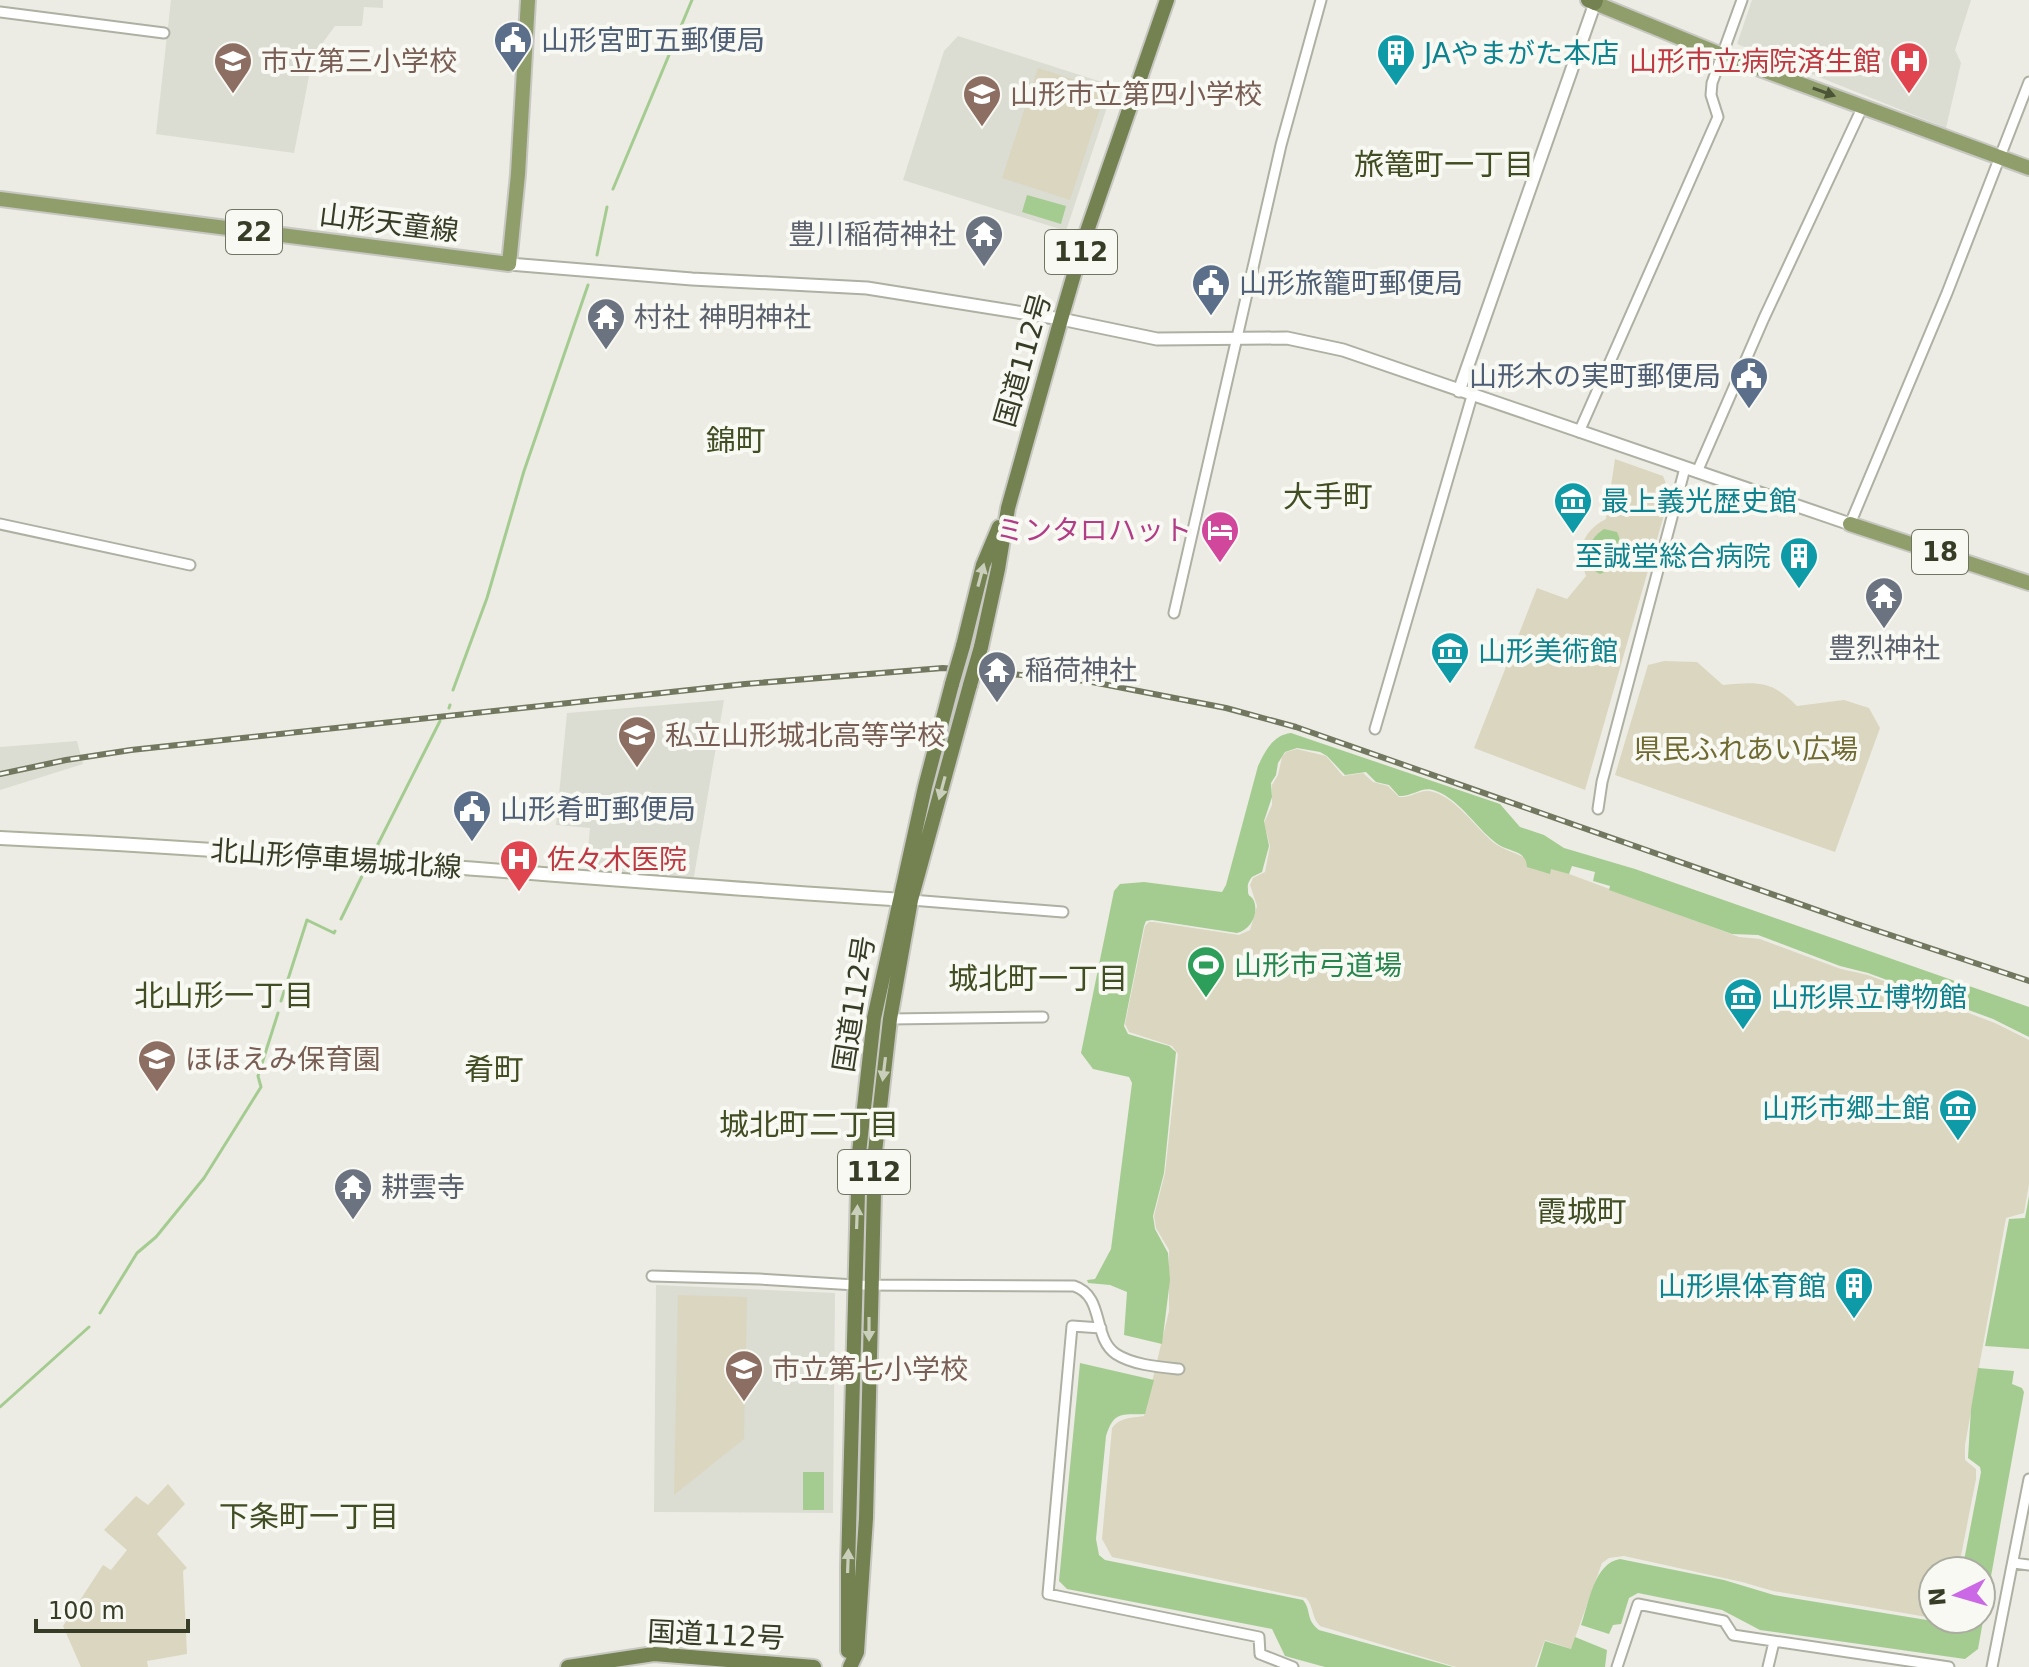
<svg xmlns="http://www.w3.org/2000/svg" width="2029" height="1667" font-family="'DejaVu Sans','Noto Sans JP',sans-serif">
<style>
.built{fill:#dbdcd2}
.green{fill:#dbd6bf}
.water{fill:#a4cc91}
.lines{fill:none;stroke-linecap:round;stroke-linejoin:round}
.stream{stroke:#a4cc91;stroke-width:3}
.minor-casing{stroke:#aeb0a3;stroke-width:13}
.tertiary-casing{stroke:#aeb0a3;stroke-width:15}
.secondary-casing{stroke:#aeb19e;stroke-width:16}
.primary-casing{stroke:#c7c8c2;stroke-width:18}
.trunk-casing{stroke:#c7c8c2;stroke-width:18}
.minor{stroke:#fff;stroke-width:9}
.tertiary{stroke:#fff;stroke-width:11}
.secondary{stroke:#fff;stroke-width:12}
.primary{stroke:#909e6c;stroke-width:14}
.trunk{stroke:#738250;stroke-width:14}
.rail-casing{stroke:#71785f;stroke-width:6}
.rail{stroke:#f9f9f4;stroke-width:3;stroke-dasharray:9;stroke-linecap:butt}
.trunk-bridge-casing{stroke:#c7c8c2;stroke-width:18;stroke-linecap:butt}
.trunk-bridge{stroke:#738250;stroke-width:14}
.oneway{fill:#4c5437}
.oneway2{fill:#cacfbb}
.labels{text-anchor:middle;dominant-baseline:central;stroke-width:8;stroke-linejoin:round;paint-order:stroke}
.shield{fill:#f9f9f4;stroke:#707563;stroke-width:2}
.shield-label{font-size:26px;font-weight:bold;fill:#363c25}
.service-label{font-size:28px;fill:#4e5e75;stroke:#f9f9f4;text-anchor:start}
.culture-label{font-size:28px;fill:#0d838f;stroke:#f9f9f4;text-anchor:start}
.education-label{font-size:28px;fill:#785e54;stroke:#f9f9f4;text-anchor:start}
.health-label{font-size:28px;fill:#be3a42;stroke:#f9f9f4;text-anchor:end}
.street-label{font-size:28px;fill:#363c25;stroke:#f9f9f4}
.worship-label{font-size:28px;fill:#5b616d;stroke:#f9f9f4;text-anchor:start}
.hotel-label{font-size:28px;fill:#b23c85;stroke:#f9f9f4;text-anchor:end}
.park-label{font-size:28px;fill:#706b32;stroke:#f9f9f4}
.leisure-label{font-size:28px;fill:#27864d;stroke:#f9f9f4;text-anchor:start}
.neighbourhood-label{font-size:30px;fill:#414d22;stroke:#f9f9f4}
</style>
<rect width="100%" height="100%" fill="#ecece4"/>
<!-- built -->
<path class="built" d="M171,0H383V8L364,7L362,26H335L313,56L294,153L156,134Z
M1752,0H1971L1955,50L1961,63L1946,128L1737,44Z
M958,36L1114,86L1066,231L903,180L944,51Z
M724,700L693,882L586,873L590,828L556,825L567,713Z
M77,741L83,764L0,790V747Z
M656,1285L835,1293L833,1513L654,1512Z"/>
<!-- green -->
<path class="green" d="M1038,68L1106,90L1070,200L1002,178Z
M1615,459L1663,476L1670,494L1585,790L1474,748L1537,588L1567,599L1586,576C1576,551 1582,531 1606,519Z
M1664,661L1697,662L1723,685C1758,682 1771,680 1797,706L1844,700L1869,708L1880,728L1835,852L1615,775L1648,665Z
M1297,749L1326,756L1343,776L1363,773L1373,782L1388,786L1399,797C1411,798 1418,790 1429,791C1453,794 1476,828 1494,843C1502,849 1514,852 1523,857L1739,937L1760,939L1841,969L1868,975L1995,1023L2029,1040V1184L2024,1213L2006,1218L1965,1445V1460L1976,1469V1479L1958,1571H1933V1618L1773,1591L1742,1582L1624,1556L1609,1558L1602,1563L1571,1649L1545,1640L1535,1667H1456L1320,1626C1311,1617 1314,1606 1306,1598L1112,1557L1102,1539L1112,1428C1120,1417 1131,1418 1144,1416L1169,1311V1250L1156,1228L1154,1216L1165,1173L1178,1054L1172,1046L1129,1032L1125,1024L1145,926L1149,922H1154L1239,935L1250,930L1257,906L1250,885L1253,878L1265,872L1270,846L1264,823L1272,805V785L1278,775L1282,757L1286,752Z
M678,1295L747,1297L744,1439L674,1495Z
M168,1484L185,1504L157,1534L187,1568L183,1571L187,1654L147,1661L148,1667H81L63,1626L103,1565L111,1570L127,1550L104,1530L136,1496L148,1505Z"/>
<!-- water -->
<path class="water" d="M1027,195L1066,206L1061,224L1022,212Z
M1604,529L1617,532C1625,548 1617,569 1600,574C1579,564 1587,539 1604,529Z
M1291,733L1500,804L1520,827L1544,835L1564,848L1635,869L2029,1007V1037L1993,1019L1868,973L1840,966L1758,935L1732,934L1609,890L1610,886L1593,881L1595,872L1572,866L1569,874L1551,869L1550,874L1527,867C1526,850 1510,852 1499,845C1477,830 1462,801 1436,791C1422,785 1413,797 1399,796L1389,785L1376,782L1366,772L1345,775L1327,756L1320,752L1297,748L1285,752L1278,763L1276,775L1271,783L1272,797L1264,821L1269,846L1262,872L1252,877C1249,881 1247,884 1248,889C1248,899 1250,893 1254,901C1259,915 1250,930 1237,933L1152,920L1146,921L1144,926L1124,1026L1128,1034L1169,1046L1176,1052L1164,1173L1153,1216L1155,1229L1168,1253L1170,1280L1162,1344L1124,1335L1127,1292L1110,1285L1088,1283L1087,1280L1095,1279L1111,1249L1132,1083L1129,1077L1093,1069L1081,1053L1114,891L1120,884L1144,882L1222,892L1226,885L1258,766C1265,751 1273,735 1291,733Z
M2029,1196V1349L1985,1346L2009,1219L2025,1218Z
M1080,1363L1154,1380L1145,1414C1121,1415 1114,1411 1106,1436L1096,1539L1099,1555L1105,1560L1303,1600C1312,1611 1305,1619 1319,1630L1453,1667H1325L1285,1656L1272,1629L1067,1589L1059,1581Z
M1978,1368L2014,1371L2012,1384L2022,1388L2024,1392L1978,1649L1965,1659L1760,1630L1722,1610L1638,1593L1629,1598L1621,1624L1613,1625L1609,1634L1581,1625C1589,1603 1594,1563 1620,1559L1724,1580L1774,1595L1847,1607L1933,1621L1981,1619V1571H1962L1981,1472L1980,1467L1968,1458L1971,1409Z
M803,1472H824V1510H803Z
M1575,1637L1607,1650L1605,1667H1537L1545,1641L1571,1649Z"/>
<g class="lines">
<!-- stream -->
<path class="stream" d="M613,189L692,0
M597,255L607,207
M453,690L487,598L524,471L588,285
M449,708L450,705
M374,852L440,721
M341,919L365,870
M281,1001L307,920L334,933L335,931
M100,1313L137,1253L156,1237L204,1178L261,1087L258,1076L278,1013
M0,1407L89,1327"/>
<defs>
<path id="minor" d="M0,12L164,33
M1579,432L1718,117L1711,95L1712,83L1742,0
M1697,472L1764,318L1863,106
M0,524L190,565
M1850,524L1947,293L2029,82
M1174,613L1281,145L1321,0
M1375,729L1472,396
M1598,809L1602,782L1685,468
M911,900L1063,912
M890,1019L1043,1017
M652,1276L759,1279L855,1285L1074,1286C1105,1296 1092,1338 1116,1354C1133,1365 1159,1367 1179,1369
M1101,1328L1072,1326L1048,1594L1259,1637L1260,1654L1293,1667
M2014,1563L2029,1565
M1617,1667L1638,1604L1724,1621L1733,1635L1949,1667
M1768,1667L1774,1642
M1992,1667L2029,1479"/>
<path id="tertiary" d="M509,264L692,279L867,288L1061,319L1157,339L1287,338L1343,350L1850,524
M1459,391L1595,3"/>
<path id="secondary" d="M0,838C303,852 604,881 907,900"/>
<path id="primary" d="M1595,3L1722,55L2029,168
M0,199L509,264L518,174L528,0
M1850,524L2029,583"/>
<path id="trunk" d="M1588,0L1595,3L1596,0
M963,646L983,565L999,527
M981,647L998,569L1008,508L1061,319L1084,240L1167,0
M848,1651V1567L859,1153L874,1018L925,787L952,684
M568,1667L654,1654L814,1667
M850,1667L857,1652L866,1518L875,1152L890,1019L911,900L970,685"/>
</defs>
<!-- minor casing -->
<use href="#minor" class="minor-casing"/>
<!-- tertiary casing -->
<use href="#tertiary" class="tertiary-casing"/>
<!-- secondary casing -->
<use href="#secondary" class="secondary-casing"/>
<!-- primary casing -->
<use href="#primary" class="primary-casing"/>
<!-- trunk casing -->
<use href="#trunk" class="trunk-casing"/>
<!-- minor -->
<use href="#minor" class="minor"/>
<!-- tertiary -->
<use href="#tertiary" class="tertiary"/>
<!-- secondary -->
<use href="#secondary" class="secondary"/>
<!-- primary -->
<use href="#primary" class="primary"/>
<!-- trunk -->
<use href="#trunk" class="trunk"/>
<defs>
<path id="rail" d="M0,774L66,760L131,750L745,684L943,668L1087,681L1226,708L1296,727L1854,923L2029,981"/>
</defs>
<!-- rail casing -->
<use href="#rail" class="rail-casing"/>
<!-- rail -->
<use href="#rail" class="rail"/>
<defs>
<path id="trunk-bridge" d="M952,684L963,646
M970,685L981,647"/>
</defs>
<!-- trunk-bridge casing -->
<use href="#trunk-bridge" class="trunk-bridge-casing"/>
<!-- trunk-bridge -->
<use href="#trunk-bridge" class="trunk-bridge"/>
</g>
<!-- one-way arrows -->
<defs><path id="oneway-solid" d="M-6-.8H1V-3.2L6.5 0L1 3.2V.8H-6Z" transform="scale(2)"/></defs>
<use class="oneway" href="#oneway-solid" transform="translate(1824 92) rotate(20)"/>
<g class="oneway2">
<use href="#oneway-solid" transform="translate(981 575) rotate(-75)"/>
<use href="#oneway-solid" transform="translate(942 788) rotate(105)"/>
<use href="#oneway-solid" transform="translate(884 1069) rotate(97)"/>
<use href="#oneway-solid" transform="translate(857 1217) rotate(-88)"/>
<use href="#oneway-solid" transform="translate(869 1329) rotate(90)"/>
<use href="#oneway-solid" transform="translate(848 1561) rotate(-88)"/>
</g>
<!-- icons -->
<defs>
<symbol id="civic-pin" viewBox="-11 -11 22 30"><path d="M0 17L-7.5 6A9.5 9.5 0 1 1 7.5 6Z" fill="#5c6f8a" stroke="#f9f9f4"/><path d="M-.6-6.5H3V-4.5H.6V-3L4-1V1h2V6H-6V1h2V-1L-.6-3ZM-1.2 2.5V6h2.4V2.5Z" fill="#fff"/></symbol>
<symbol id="building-pin" viewBox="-11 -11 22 30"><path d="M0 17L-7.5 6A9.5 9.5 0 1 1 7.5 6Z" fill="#0f9aa8" stroke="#f9f9f4"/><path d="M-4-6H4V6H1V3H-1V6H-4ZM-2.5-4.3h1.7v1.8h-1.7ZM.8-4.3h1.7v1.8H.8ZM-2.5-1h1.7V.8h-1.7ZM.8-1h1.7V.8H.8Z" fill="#fff"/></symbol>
<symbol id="school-pin" viewBox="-11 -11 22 30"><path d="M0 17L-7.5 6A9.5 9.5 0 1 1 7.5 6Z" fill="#8d6e63" stroke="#f9f9f4"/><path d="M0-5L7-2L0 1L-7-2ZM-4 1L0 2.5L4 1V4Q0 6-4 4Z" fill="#fff"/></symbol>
<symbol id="hospital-pin" viewBox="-11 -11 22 30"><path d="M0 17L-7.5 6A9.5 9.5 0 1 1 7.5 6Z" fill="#e0444e" stroke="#f9f9f4"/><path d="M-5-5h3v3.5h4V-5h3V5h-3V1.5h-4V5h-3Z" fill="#fff"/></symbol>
<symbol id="temple-pin" viewBox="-11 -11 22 30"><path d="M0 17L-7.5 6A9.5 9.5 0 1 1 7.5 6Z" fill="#6b7280" stroke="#f9f9f4"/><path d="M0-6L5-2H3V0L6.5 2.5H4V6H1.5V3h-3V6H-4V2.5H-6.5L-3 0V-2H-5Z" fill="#fff"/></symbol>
<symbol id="museum-pin" viewBox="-11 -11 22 30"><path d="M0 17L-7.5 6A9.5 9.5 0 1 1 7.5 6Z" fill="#0f9aa8" stroke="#f9f9f4"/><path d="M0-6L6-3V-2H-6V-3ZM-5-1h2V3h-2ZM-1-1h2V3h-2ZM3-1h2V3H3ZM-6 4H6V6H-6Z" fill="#fff"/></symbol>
<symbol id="hotel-pin" viewBox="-11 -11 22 30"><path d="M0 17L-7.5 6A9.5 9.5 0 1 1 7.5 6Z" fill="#d1479c" stroke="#f9f9f4"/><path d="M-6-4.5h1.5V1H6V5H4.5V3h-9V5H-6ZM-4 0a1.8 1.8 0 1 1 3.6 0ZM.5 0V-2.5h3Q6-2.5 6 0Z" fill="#fff"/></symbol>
<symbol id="stadium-pin" viewBox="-11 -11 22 30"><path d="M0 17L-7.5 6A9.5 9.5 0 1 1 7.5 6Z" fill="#2e9e5b" stroke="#f9f9f4"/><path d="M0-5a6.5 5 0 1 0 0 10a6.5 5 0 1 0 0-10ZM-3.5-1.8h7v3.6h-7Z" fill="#fff"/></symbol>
</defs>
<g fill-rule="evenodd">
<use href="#civic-pin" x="491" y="18" width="44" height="60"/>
<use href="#building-pin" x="1374" y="31" width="44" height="60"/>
<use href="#school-pin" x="211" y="39" width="44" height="60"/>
<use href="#hospital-pin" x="1887" y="39" width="44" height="60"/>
<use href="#school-pin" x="960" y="72" width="44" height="60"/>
<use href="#temple-pin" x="962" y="212" width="44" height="60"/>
<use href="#civic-pin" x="1189" y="261" width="44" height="60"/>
<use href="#temple-pin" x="584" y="295" width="44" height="60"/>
<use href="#civic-pin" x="1727" y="354" width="44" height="60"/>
<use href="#museum-pin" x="1551" y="479" width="44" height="60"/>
<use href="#hotel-pin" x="1198" y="508" width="44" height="60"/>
<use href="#building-pin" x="1777" y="534" width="44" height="60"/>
<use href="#temple-pin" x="1862" y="574" width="44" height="60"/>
<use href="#museum-pin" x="1428" y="629" width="44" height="60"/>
<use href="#temple-pin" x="975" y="648" width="44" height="60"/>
<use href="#school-pin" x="615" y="713" width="44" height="60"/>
<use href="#civic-pin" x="450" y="787" width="44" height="60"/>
<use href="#hospital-pin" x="497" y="837" width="44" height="60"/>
<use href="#stadium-pin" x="1184" y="943" width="44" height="60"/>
<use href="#museum-pin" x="1721" y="975" width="44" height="60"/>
<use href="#school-pin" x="135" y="1037" width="44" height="60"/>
<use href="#museum-pin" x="1936" y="1086" width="44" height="60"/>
<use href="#temple-pin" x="331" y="1165" width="44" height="60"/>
<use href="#building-pin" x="1832" y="1264" width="44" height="60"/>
<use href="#school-pin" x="722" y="1347" width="44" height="60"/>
</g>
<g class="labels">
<!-- shield labels -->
<g class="shield">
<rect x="226" y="210" width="56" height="44" rx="6"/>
<rect x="1045" y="230" width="72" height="44" rx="6"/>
<rect x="1912" y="530" width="56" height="44" rx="6"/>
<rect x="838" y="1150" width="72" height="44" rx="6"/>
</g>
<g class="shield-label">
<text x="254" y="232">22</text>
<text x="1081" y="252">112</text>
<text x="1940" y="552">18</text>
<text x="874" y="1172">112</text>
</g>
<!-- service labels -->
<g class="service-label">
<text x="541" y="40">山形宮町五郵便局</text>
<text x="1239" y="283">山形旅籠町郵便局</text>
<text x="1721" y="376" text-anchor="end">山形木の実町郵便局</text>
<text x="500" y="809">山形肴町郵便局</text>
</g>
<!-- culture labels -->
<g class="culture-label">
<text x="1424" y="53">JAやまがた本店</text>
<text x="1601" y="501">最上義光歴史館</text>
<text x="1771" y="556" text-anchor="end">至誠堂総合病院</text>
<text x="1478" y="651">山形美術館</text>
<text x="1771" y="997">山形県立博物館</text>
<text x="1930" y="1108" text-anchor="end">山形市郷土館</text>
<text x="1826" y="1286" text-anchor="end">山形県体育館</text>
</g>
<!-- education labels -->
<g class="education-label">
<text x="261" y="61">市立第三小学校</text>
<text x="1010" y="94">山形市立第四小学校</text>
<text x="665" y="735">私立山形城北高等学校</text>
<text x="185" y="1059">ほほえみ保育園</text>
<text x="772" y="1369">市立第七小学校</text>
</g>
<!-- health labels -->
<g class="health-label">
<text x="1881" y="61">山形市立病院済生館</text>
<text x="547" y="859" text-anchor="start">佐々木医院</text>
</g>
<!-- street labels -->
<g class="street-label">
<text transform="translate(389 223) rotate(7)">山形天童線</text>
<text transform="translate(1023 360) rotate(-74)">国道112号</text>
<text transform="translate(336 859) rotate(4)">北山形停車場城北線</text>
<text transform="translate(854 1004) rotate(-81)">国道112号</text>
<text transform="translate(716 1635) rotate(3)">国道112号</text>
</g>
<!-- worship labels -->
<g class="worship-label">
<text x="956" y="234" text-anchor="end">豊川稲荷神社</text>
<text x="634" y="317">村社 神明神社</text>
<text x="1884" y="648" text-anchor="middle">豊烈神社</text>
<text x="1025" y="670">稲荷神社</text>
<text x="381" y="1187">耕雲寺</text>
</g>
<!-- hotel labels -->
<g class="hotel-label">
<text x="1192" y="530">ミンタロハット</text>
</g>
<!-- park labels -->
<g class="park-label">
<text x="1746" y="749">県民ふれあい広場</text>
</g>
<!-- leisure labels -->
<g class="leisure-label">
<text x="1234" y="965">山形市弓道場</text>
</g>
<!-- neighbourhood labels -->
<g class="neighbourhood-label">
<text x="1444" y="164">旅篭町一丁目</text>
<text x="736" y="440">錦町</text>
<text x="1328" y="496">大手町</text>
<text x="1038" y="978">城北町一丁目</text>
<text x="224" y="995">北山形一丁目</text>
<text x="494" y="1069">肴町</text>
<text x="809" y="1124">城北町二丁目</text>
<text x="1582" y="1211">霞城町</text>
<text x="309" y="1516">下条町一丁目</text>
</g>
</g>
<!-- north arrow -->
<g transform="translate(1957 1595) rotate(265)"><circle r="38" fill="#f9f9f4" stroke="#abada1" stroke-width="2"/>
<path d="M0-6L14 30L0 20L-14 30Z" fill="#ca68e6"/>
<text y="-12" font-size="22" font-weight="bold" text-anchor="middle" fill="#363c25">N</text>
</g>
<!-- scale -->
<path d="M36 1619v12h152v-12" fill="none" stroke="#363c25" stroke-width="4"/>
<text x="48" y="1619" font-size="24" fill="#363c25" stroke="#f9f9f4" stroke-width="6" paint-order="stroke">100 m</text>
</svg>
